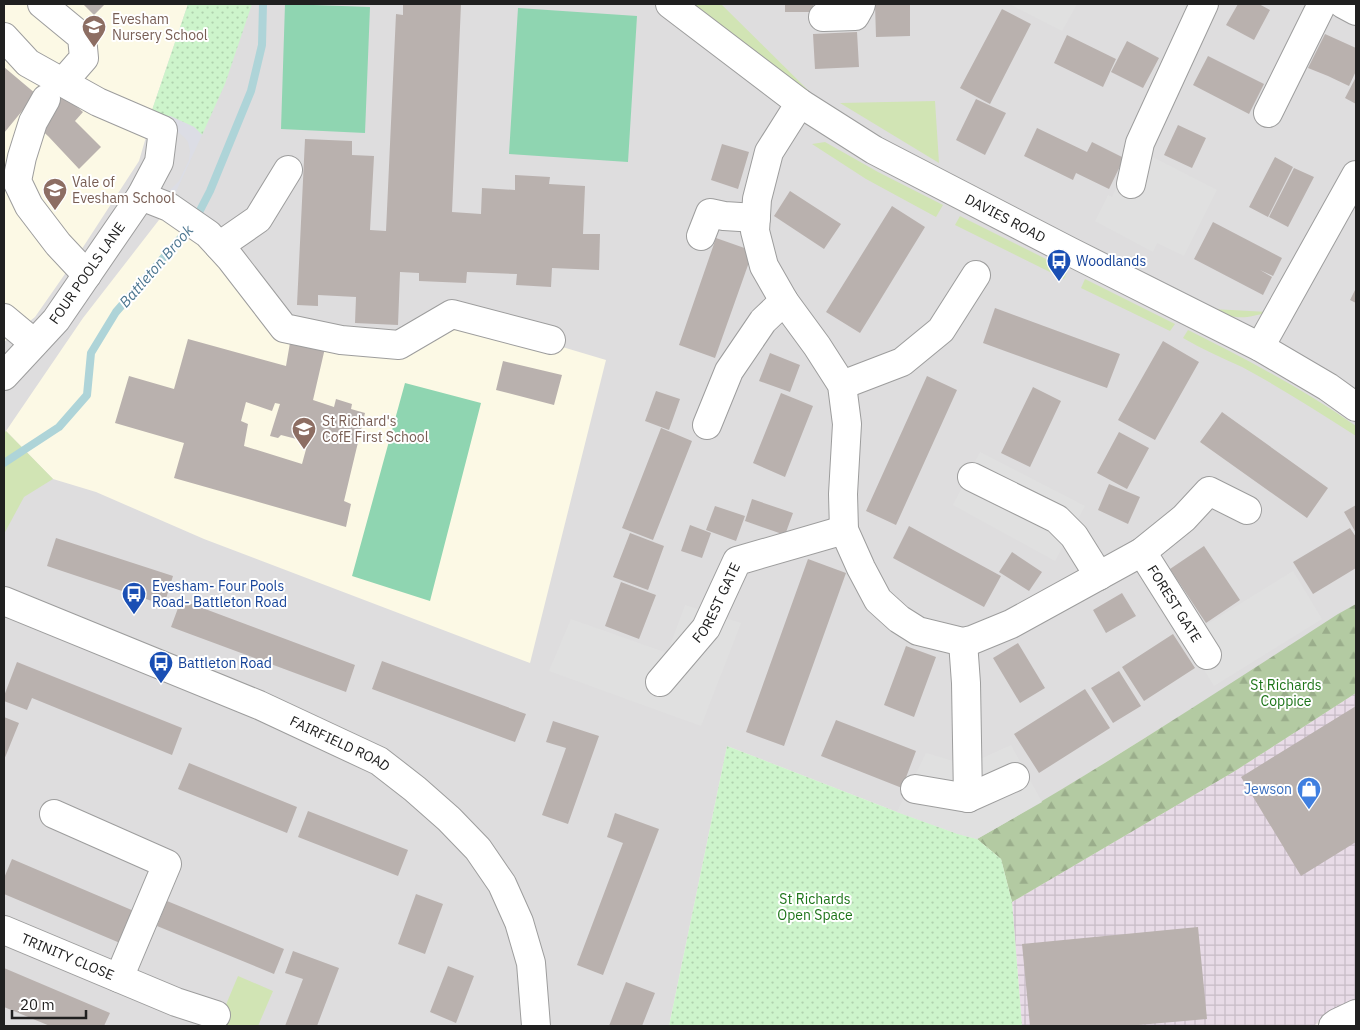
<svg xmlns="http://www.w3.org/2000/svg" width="1360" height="1030" font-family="'IBM Plex Sans',sans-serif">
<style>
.residential{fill:#deddde}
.industrial{fill:url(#industrial-grid)}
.education{fill:#fcf9e5}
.grass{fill:#d1e4b4}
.forest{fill:url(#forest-firs)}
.park{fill:url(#park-dots)}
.pitch{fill:#8fd5b1}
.parking{fill:#e0e0e0}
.plaza{fill:#dcdde5}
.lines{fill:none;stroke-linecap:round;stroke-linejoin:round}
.stream{stroke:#aed4d8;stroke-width:8}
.building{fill:#b9b1ae;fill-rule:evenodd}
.minor-casing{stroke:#9d9d9d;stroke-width:30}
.minor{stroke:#fff;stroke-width:28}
.labels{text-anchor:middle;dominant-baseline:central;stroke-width:4;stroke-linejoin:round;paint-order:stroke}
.education-label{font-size:14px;fill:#785e54;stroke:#fff;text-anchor:start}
.street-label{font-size:14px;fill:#202020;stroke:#fff}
.transit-label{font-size:14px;fill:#164399;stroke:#fff;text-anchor:start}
.park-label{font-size:14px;fill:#1d7419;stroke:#fff}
.shop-label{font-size:14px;fill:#366cbe;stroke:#fff;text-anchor:end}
.water-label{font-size:15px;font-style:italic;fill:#4c7690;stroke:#fff}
</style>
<defs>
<pattern id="industrial-grid" width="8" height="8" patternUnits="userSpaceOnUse" patternTransform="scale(1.25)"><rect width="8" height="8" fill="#e8dbe7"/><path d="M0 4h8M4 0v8" fill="none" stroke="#c7bcc6"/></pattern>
<pattern id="forest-firs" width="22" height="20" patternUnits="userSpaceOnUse" patternTransform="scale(1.25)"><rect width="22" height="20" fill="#b3caa2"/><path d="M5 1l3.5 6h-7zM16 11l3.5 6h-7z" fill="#9aad8b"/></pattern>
<pattern id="park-dots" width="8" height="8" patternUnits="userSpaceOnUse" patternTransform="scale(1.25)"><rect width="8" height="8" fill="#cdf4cb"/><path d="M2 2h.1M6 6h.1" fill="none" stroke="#b0d1ae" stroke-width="1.8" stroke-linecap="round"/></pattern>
</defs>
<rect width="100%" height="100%" fill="#f0ece8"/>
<!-- residential -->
<path class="residential" d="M4,4H1356V610L1185,713L1042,802L977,839L958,834L897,812L727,746L669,1026H4Z"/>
<!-- industrial -->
<path class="industrial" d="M1356,693V999L1327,1013L1314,1026H1022L1012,902L1235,771Z"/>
<!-- education -->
<path class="education" d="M4,4H188L148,122L146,137L139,161L74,261L35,317L4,342Z
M169,207L285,327L401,344L452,314L606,360L530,663L204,539L96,492L53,479L6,431L83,318Z"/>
<!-- grass -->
<path class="grass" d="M691,4H721L818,100L914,157L950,181L816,102Z
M935,101L939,163L840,103Z
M825,142L878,172L943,205L936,217L866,179L812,144Z
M960,216L1068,270L1064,279L955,225Z
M1085,279L1175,324L1170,331L1081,288Z
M1213,309L1268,312C1246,319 1233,320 1213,309Z
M1188,330C1246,359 1303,389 1356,426V436C1319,412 1281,388 1242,367C1222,358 1202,349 1183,338Z
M6,431L53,479L24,497L4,534V433Z
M238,976L273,991L258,1026H217Z"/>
<!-- forest -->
<path class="forest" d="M1356,604V693L1235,771L1012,902L1001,859L977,839C1100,769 1219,691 1338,614Z"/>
<!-- park -->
<path class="park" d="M188,4H252L225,84L202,135L194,127L170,116L148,122Z
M727,746L897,812L958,834L977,839L1001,859L1012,902L1022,1026H669Z"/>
<!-- pitch -->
<path class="pitch" d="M285,4L370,7L365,133L281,129Z
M518,8L637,16L628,162L509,154Z
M405,383L481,403L430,601L352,576Z"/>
<!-- parking -->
<path class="parking" d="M1009,4H1077L1062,31Z
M1135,148L1217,190L1184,256L1157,243L1153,252L1095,221L1108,195L1112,197Z
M980,452L1085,506L1055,561L953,505Z
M1293,571L1322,619L1214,686L1185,638Z
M685,605L741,623L701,726L549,671L571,619L667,653Z
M1011,745L1042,802L977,839L958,834L897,812L926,753L967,765Z"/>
<!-- plaza -->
<path class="plaza" d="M170,116L194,127L202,135L169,207L165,194L170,190L179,181L189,160L190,151L188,142L184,137L179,133L171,130L162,118Z"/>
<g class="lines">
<!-- stream -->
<path class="stream" d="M4,463L59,427L87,395L91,353L116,312L193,224L210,191L251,91L262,45L263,4"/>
</g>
<!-- building -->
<path class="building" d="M83,4H105L94,15Z
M403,4H461L452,212L481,214L482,188L515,190V175L550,177L549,184L585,186L583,234H600L599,270L552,268L551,287L516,285L517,274L467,272L466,283L419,281V273L400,272L398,325L355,323L356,297L318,295V306L297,305L305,139L352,141V155L374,156L370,230L386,231L396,14L403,15Z
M785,4H813V12H785Z
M875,4H910V36L876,37Z
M1238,4H1259L1270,10L1254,40L1226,25Z
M1002,9L1031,24L990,104L960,88Z
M857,32L859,67L815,69L813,34Z
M1325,34L1356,48V71L1349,86L1328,76L1308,68Z
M1067,35L1116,59L1103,87L1054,63Z
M1127,41L1159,58L1143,88L1111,72Z
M1208,56L1264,84L1249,114L1193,85Z
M4,67L36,94L4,133Z
M1356,77V104L1345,98Z
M60,92L83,112L75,121L101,147L79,169L48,136L34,123Z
M976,99L1006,113L985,155L956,140Z
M1178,125L1206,138L1192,168L1164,155Z
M1037,128L1087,152L1092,142L1124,158L1109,189L1076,173L1073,180L1024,156Z
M722,144L749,152L738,189L711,180Z
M1275,157L1293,167L1268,217L1249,207Z
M1294,168L1314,177L1288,227L1269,217Z
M790,191L841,224L824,249L774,216Z
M892,206L925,227L860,333L826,312Z
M1213,222L1282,258L1273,276L1260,270L1272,277L1263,295L1194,259Z
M716,238L753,251L715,358L679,345Z
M1356,288V303L1350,300Z
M995,308L1120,354L1107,388L983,343Z
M291,337L325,348L313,400L334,407L336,399L352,404L351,409L365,413L344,501L351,504L346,527L174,478L184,443L115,423L129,376L174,389L188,339L286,366ZM246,402L272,411L275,403L280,404L270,436L278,438L281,435L308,442L302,464L244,446L248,424L241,421Z
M1163,341L1199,362L1155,440L1118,420Z
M770,353L800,365L790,392L759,381Z
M503,361L562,375L554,405L496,390Z
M927,376L957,390L896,525L866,511Z
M1033,387L1061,401L1030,467L1001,453Z
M656,391L680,399L669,430L645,421Z
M781,393L813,406L785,477L753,463Z
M1222,412L1328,488L1307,518L1200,442Z
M661,428L692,441L653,540L622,528Z
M1119,432L1149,448L1127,489L1097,473Z
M1109,484L1140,497L1128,524L1098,510Z
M752,499L793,513L785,535L745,521Z
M1356,505V533L1344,512Z
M715,506L745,516L736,541L706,530Z
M690,525L711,533L702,558L681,551Z
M909,526L1001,576L984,607L893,558Z
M1350,528L1356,537V568L1313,594L1293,562Z
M630,533L664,546L648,590L613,577Z
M56,538L173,576L164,605L47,566Z
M1204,546L1240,600L1206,623L1170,569Z
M1012,552L1042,572L1029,591L999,572Z
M808,559L846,573L784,746L746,732Z
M621,582L656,595L639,639L605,626Z
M1122,593L1136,616L1106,633L1093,610Z
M181,600L355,665L346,692L171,627Z
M1173,634L1195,668L1144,701L1122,667Z
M1018,643L1045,688L1020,703L993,658Z
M906,646L936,657L914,717L884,705Z
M382,661L526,714L515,742L372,689Z
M17,662L182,728L172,755L32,698L27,710L4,701V696Z
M1119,671L1141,706L1113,723L1091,688Z
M1085,689L1110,728L1039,773L1014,734Z
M1356,706V842L1301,876L1241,777Z
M4,717L19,723L4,760Z
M836,720L916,751L902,788L821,756Z
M553,721L599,736L568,824L542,815L566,748L546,742Z
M189,763L297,807L287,833L178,789Z
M308,811L408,850L398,876L298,837Z
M615,813L659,829L603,975L577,965L623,843L607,837Z
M12,859L134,911L120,943L4,894V878Z
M416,894L443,904L425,954L398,944Z
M167,901L284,949L274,974L157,926Z
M1198,927L1207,1019L1127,1026H1030L1022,944Z
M293,951L339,968L317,1026H285L303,979L285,973Z
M448,966L474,976L456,1023L430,1012Z
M4,968L110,1013L104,1026H50L4,1007Z
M626,982L655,993L642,1026H609Z"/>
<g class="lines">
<defs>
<g id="minor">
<path d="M42,4L82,37L84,58L63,82"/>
<path id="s1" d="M670,4L800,103L874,150L1069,251L1260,347L1328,387L1356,407"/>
<path d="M1343,4L1356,11"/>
<path d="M823,17L855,16L860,7L861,4"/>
<path d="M4,37L28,63L98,102L163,130L159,162L141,196L56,320L4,376"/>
<path d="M46,99L33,122L22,157L17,181L29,206L58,244L87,275"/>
<path d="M800,103L769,152L757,199L755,231L764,266L784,301L817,346L842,385L847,424L843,494L844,530L861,568L878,600L899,619L918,631L963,642L972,640L1011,624L1142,552L1184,518L1209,491L1247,510"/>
<path d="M1268,113L1322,4"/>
<path d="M1131,184L1140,143L1204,4"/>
<path d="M141,196L169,207L208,234L230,258L284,328L341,340L399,345L452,314L551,340"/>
<path d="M701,236L710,213L724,216L756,218"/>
<path d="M219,246L258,219L288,170"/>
<path d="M4,318L34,343"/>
<path d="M1260,347L1356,175"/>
<path d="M842,385L902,362L941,330L976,275"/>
<path d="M707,425L729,371L763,321L784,301"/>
<path d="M972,477L1057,519L1074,536L1099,576"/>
<path id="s2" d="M1142,552L1207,655"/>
<path id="s3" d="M4,601L259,705L379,761L415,789L449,819L478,849L502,884L519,922L531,963L536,1026"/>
<path d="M963,642L966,683L968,798"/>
<path id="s4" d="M660,682L706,628L737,561L844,530"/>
<path d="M915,789L968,798L1015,777"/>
<path d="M54,814L167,864L119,978"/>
<path id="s5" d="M4,930L176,1002L216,1015"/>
<path d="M1333,1026L1337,1023L1356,1014"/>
</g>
</defs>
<!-- minor casing -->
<use href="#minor" class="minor-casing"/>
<!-- minor -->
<use href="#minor" class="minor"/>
</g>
<!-- icons -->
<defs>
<symbol id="school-pin" viewBox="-11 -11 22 30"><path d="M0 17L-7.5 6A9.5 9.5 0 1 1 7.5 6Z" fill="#8d6e63" stroke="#fff"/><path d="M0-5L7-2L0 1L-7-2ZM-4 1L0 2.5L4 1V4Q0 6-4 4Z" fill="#fff"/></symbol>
<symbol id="bus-pin" viewBox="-11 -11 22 30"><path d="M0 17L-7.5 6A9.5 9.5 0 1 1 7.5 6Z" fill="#1a4fb4" stroke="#fff"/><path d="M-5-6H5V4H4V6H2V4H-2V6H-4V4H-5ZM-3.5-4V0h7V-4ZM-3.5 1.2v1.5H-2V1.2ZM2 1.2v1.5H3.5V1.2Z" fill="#fff"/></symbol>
<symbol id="shop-pin" viewBox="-11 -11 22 30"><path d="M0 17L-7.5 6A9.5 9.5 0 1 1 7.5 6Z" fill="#3f7fe0" stroke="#fff"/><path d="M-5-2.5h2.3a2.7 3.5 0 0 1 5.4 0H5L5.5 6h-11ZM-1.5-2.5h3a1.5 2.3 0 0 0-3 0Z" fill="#fff"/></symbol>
</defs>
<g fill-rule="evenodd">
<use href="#school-pin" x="80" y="13" width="28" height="38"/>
<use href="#school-pin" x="41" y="176" width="28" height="38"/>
<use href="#bus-pin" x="1045" y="247" width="28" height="38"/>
<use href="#school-pin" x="290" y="415" width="28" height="38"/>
<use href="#bus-pin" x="120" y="580" width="28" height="38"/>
<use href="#bus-pin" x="147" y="649" width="28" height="38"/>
<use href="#shop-pin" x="1295" y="775" width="28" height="38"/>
</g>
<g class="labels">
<!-- education labels -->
<g class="education-label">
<text x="112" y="19">Evesham<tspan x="112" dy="16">Nursery School</tspan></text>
<text x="72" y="182">Vale of<tspan x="72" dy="16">Evesham School</tspan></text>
<text x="322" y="421">St Richard's<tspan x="322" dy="16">CofE First School</tspan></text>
</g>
<!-- street labels -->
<g class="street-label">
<text stroke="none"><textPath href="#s1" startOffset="399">DAVIES ROAD</textPath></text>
<text transform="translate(87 273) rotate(-55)">FOUR POOLS LANE</text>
<text stroke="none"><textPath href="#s4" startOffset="98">FOREST GATE</textPath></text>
<text stroke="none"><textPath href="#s2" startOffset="61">FOREST GATE</textPath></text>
<text stroke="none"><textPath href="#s3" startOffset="365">FAIRFIELD ROAD</textPath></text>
<text stroke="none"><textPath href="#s5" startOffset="69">TRINITY CLOSE</textPath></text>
</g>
<!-- transit labels -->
<g class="transit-label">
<text x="1076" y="261">Woodlands</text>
<text x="152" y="586">Evesham- Four Pools<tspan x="152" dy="16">Road- Battleton Road</tspan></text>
<text x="178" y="663">Battleton Road</text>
</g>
<!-- park labels -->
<g class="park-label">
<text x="1286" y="685">St Richards<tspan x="1286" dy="16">Coppice</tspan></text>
<text x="815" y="899">St Richards<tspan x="815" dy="16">Open Space</tspan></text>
</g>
<!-- shop labels -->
<g class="shop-label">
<text x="1292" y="789">Jewson</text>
</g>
<!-- water labels -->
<g class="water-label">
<text transform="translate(156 266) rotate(-49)">Battleton Brook</text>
</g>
</g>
<!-- border -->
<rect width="1360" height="1030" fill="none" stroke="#202020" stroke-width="10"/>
<!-- scale -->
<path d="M12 1010v8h74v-8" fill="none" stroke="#202020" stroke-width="2.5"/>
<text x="20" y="1010" font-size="15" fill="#202020" stroke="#ffffff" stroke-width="4" paint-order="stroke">20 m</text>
</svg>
